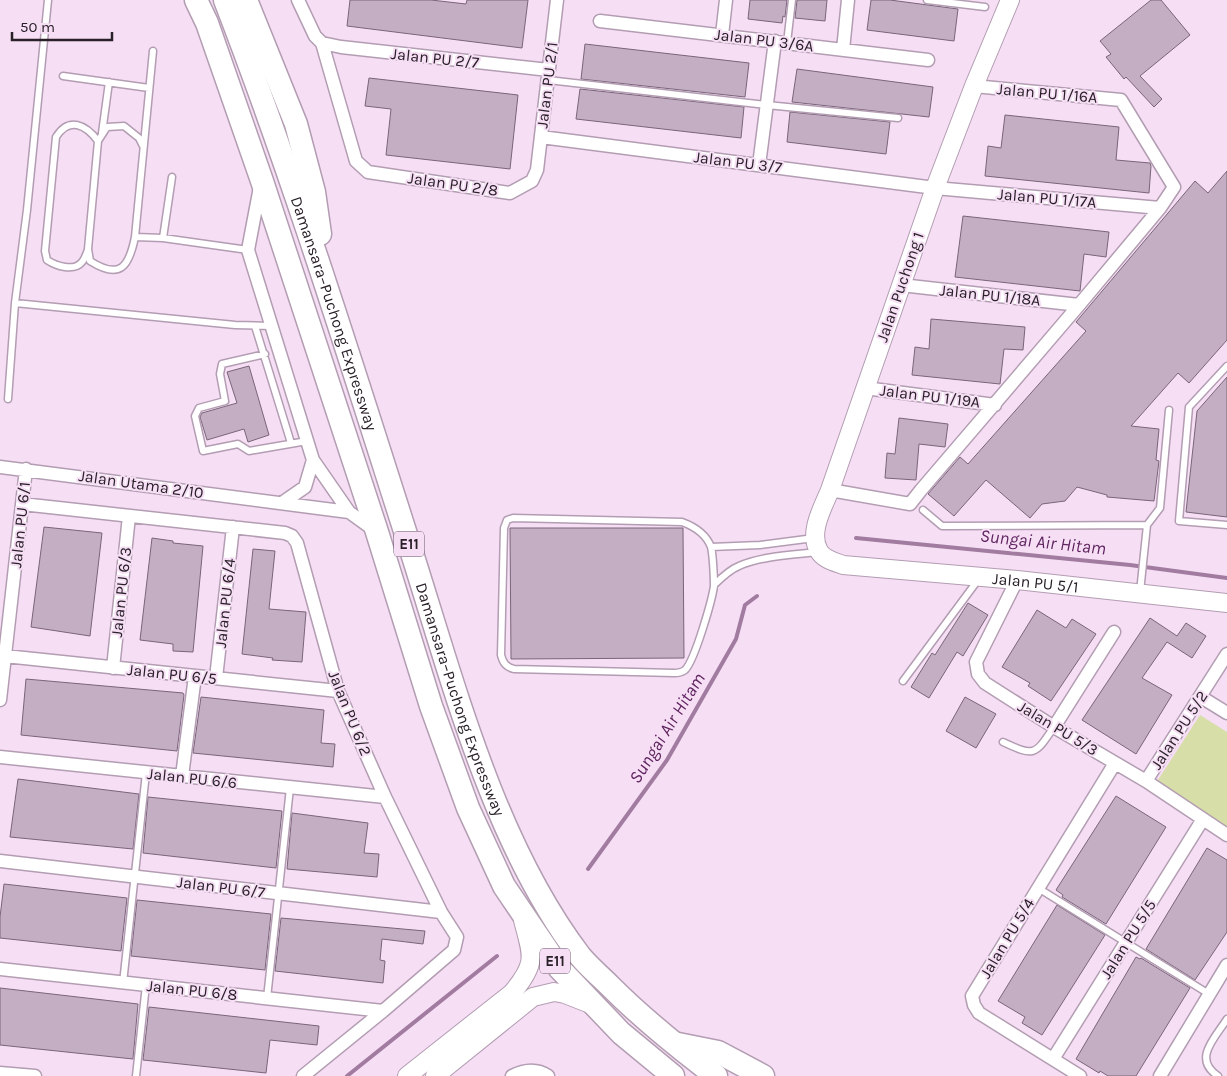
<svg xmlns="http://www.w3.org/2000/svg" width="1227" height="1076" font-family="Karla,sans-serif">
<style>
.green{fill:#d7dea7}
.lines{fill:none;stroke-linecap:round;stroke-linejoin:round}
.stream{stroke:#a17ca0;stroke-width:4}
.building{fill:#c4aec3;stroke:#796579}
.lane-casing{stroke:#b39db2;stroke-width:9}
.street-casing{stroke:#b39db2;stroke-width:15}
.secondary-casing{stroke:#b39db2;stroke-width:20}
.highway-casing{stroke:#b39db2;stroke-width:25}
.lane{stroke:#fff;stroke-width:6}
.street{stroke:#fff;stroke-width:12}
.secondary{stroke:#fff;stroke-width:18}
.highway{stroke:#fff;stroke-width:22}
.labels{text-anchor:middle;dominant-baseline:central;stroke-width:4;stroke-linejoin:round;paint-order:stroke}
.shield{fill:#f6dff5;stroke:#665966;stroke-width:1}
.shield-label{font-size:15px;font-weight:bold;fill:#292028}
.street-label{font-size:16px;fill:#292028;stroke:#f6dff5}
.water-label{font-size:18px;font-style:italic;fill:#5f245f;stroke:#f6dff5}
</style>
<rect width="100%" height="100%" fill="#f6dff5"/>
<!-- green -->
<path class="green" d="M1200,715L1227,732V829L1156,783Z"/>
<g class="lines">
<!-- stream -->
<path class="stream" d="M856,538L1130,565L1227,578
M588,869L667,760L736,639L745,605L757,596
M347,1076L497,956"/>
</g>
<!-- building -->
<path class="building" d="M350,0H431L466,4L467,0H528L522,48L347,26Z
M750,0H787L785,17L783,16L782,23L748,19Z
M797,0H827L825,21L795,18Z
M871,0H890L958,9L954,41L867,30Z
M1151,0H1161L1190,35L1140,76L1162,99L1154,107L1126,77L1124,79L1106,57L1111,54L1100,41Z
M585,44L749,63L745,97L581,79Z
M797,69L933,87L929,117L792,102Z
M369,78L518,95L510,169L386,155L391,109L365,106Z
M580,89L744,107L741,138L576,119Z
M790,112L890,122L886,154L787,142Z
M1005,115L1119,127L1116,160L1150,163L1151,166L1149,193L985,176L988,146L1001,148Z
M1227,171V340L1189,383L1178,373L1131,426L1159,429L1156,460L1159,461L1154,501L1107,497V495L1077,487L1065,501L1042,504L1030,518L986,480L954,516L928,494L960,457L968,464L1086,331L1076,322L1195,181L1208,193Z
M963,216L1109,232L1106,257L1084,254L1080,291L955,277Z
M931,319L1025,327L1023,350L1004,349L1000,384L912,375L915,347L929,349Z
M249,366L269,435L248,442L244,429L207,440L200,417L202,413L237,403L227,372Z
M1227,377V517L1186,512L1197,411Z
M899,418L948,424L945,447L919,444L916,480L885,478L887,453L895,454Z
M44,527L102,533L90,636L31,627Z
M510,528H683L684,658L511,659Z
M152,538L173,541V543L203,546L193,652L173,651V644L140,640Z
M253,549L275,551L269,609L306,612L302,662L272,660L273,658L242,654Z
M968,603L988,615L963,656L957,652L929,698L911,687L932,653L935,655Z
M1037,610L1066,628L1072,619L1096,634L1051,701L1028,686L1030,683L1002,667Z
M1150,618L1177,636L1186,623L1206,636L1192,658L1167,642L1142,678L1172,695L1136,754L1082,720Z
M26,679L183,693L184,695L177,751L21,735Z
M201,697L324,710L321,743L335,744L333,767L193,753Z
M965,697L996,714L976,748L946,731Z
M18,779L139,794L133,849L10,837Z
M1116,796L1166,827L1106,924L1062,897L1063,895L1056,890Z
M148,797L282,811L276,868L143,853Z
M292,813L368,823L364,853L379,854L377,877L287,869Z
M1207,848L1227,860V932L1195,980L1146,949Z
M4,884L127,898L121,951L0,938V917Z
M137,900L271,914L265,970L131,956Z
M1057,905L1105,935L1042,1035L1022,1023L1025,1017L998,1001Z
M281,918L425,931L423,944L382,939L380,960L385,961L383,983L275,971Z
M1136,957L1140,959L1141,958L1190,988L1136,1076H1108L1100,1071L1099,1073L1076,1059Z
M0,988L138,1004L133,1059L0,1045Z
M149,1007L319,1026L317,1045L270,1040L266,1073L143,1060Z"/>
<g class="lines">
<defs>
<path id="lane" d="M48,0L27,210L15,303L235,325L272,326
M927,0L985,7
M787,43L792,0
M63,76L149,88
M548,80L767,105L898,118
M102,133L109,82
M143,146L139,138L124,126L107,127L98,141L88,249L90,261C120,280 129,267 135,237L153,51
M135,237L163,238L248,250
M163,238L172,177
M88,250C86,254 85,259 82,262C74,272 56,266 47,260L45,251L56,137C69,116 86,125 98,141
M255,326L291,443
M265,354L222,364L220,374L225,401L199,408L195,416L203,451L238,444L249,451L307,441
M1227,366L1189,407L1179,521L1227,525
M8,399L15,303
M923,510L942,526L1147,525L1140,592
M513,518L682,522C693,526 706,534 711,547C713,555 714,577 714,586C712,600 695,660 685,670C681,673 678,673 674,673L514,669C506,667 503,663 501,655L504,528L507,520Z
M1147,525L1160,508L1169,410
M711,547L760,545L814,538
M714,585C721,578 729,570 739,566C761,556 793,555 817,552
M903,681L978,580
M1003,742C1035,757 1035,755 1054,727
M1038,888L1209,994
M123,983L146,773
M267,998L290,788
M136,1076L146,985
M1218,1076C1192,1059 1215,1038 1227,1019"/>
<path id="street" d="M298,0L315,36L322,43L356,161L368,172L510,193L532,181L537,170L557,0
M600,21L928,60
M722,35L726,0
M322,43L341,47L549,70
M843,50L848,0
M541,137L935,188L1160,208
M759,165L775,41
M260,187L248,250L313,460L349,512
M901,285L1079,305
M865,388L995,405
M0,467L349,512L374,530
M830,490L910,504L921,490L1079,305L1160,208L1174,187L1121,100L974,86
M282,503L305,487L313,460
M22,504L285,533L292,536L297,543L338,691L385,797L441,912L457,937L454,950L383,1011L303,1076
M1017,580L976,662L978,674L985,683L1054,727L1146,781L1227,835
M5,656L338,691
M113,668L129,516
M216,678L233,527
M1201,697L1227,713
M0,700L26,469
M1054,727L1114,632
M0,757L385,797
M182,776L195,676
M1146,781L1227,654
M0,861L441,912
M0,969L383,1011
M1053,1059L1203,819
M0,1073L35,1076
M512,1076C524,1070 536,1068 548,1076
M1080,1076L979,1013L974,1005L972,996L1115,763
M1160,1076L1227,965"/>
<g id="secondary">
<path id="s1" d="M1010,0L974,86L935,188L830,490C823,507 808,533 819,551C823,559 835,562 843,565L1017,580L1227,603"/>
<path d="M407,1076L512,993C538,962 532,956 523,920"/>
<path d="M435,1076L533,997L554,992L565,994L593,1005"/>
</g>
<g id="highway">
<path d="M196,0L207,23L262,181L377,532L431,706L468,808L504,886L560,969L621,1033L673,1076"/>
<path id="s2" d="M225,0C295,181 352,366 411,550C454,685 494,843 580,956C589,967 600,976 610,986C643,1019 679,1048 716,1076"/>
<path d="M246,0L296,124L314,192L320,234"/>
<path d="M678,1044L718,1052L763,1076"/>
</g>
</defs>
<!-- lane casing -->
<use href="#lane" class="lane-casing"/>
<!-- street casing -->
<use href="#street" class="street-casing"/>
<!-- secondary casing -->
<use href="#secondary" class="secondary-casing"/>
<!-- highway casing -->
<use href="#highway" class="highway-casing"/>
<!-- lane -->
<use href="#lane" class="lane"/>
<!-- street -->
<use href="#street" class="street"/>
<!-- secondary -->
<use href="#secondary" class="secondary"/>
<!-- highway -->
<use href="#highway" class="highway"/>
</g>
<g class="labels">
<!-- shield labels -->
<g class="shield">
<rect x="394" y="531.5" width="30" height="25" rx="4"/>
<rect x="540" y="948.5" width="30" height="25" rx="4"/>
</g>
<g class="shield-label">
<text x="409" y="544">E11</text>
<text x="555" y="961">E11</text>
</g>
<!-- street labels -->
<g class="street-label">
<text transform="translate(764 40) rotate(7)">Jalan PU 3/6A</text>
<text transform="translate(435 58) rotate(6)">Jalan PU 2/7</text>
<text transform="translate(547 85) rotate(-83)">Jalan PU 2/1</text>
<text transform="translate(1047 93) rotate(5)">Jalan PU 1/16A</text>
<text transform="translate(738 162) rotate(7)">Jalan PU 3/7</text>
<text transform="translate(453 184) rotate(8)">Jalan PU 2/8</text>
<text transform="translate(1047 198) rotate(5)">Jalan PU 1/17A</text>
<text transform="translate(900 287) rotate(-71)">Jalan Puchong 1</text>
<text transform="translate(990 295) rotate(6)">Jalan PU 1/18A</text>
<text stroke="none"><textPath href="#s2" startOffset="332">Damansara–Puchong Expressway</textPath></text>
<text transform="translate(930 396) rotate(7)">Jalan PU 1/19A</text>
<text transform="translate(141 484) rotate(8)">Jalan Utama 2/10</text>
<text transform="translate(20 525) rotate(-84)">Jalan PU 6/1</text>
<text stroke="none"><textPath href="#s1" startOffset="808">Jalan PU 5/1</textPath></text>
<text transform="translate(121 592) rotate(-84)">Jalan PU 6/3</text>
<text transform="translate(225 603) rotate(-84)">Jalan PU 6/4</text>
<text transform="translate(172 674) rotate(6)">Jalan PU 6/5</text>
<text stroke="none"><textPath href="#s2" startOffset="738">Damansara–Puchong Expressway</textPath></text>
<text transform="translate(350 713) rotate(68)">Jalan PU 6/2</text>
<text transform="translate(1058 728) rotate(31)">Jalan PU 5/3</text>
<text transform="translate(1179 730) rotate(-57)">Jalan PU 5/2</text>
<text transform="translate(192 778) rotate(6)">Jalan PU 6/6</text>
<text transform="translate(221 887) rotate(7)">Jalan PU 6/7</text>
<text transform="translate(1007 938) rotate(-59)">Jalan PU 5/4</text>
<text transform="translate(1128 939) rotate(-58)">Jalan PU 5/5</text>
<text transform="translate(192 990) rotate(6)">Jalan PU 6/8</text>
</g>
<!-- water labels -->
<g class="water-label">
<text transform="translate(1043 542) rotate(6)">Sungai Air Hitam</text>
<text transform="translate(667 728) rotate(-58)">Sungai Air Hitam</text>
</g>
</g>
<!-- scale -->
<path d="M12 32v8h100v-8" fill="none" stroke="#292028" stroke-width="2.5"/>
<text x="20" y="32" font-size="15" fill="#292028" stroke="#f6dff5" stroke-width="4" paint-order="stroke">50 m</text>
</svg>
